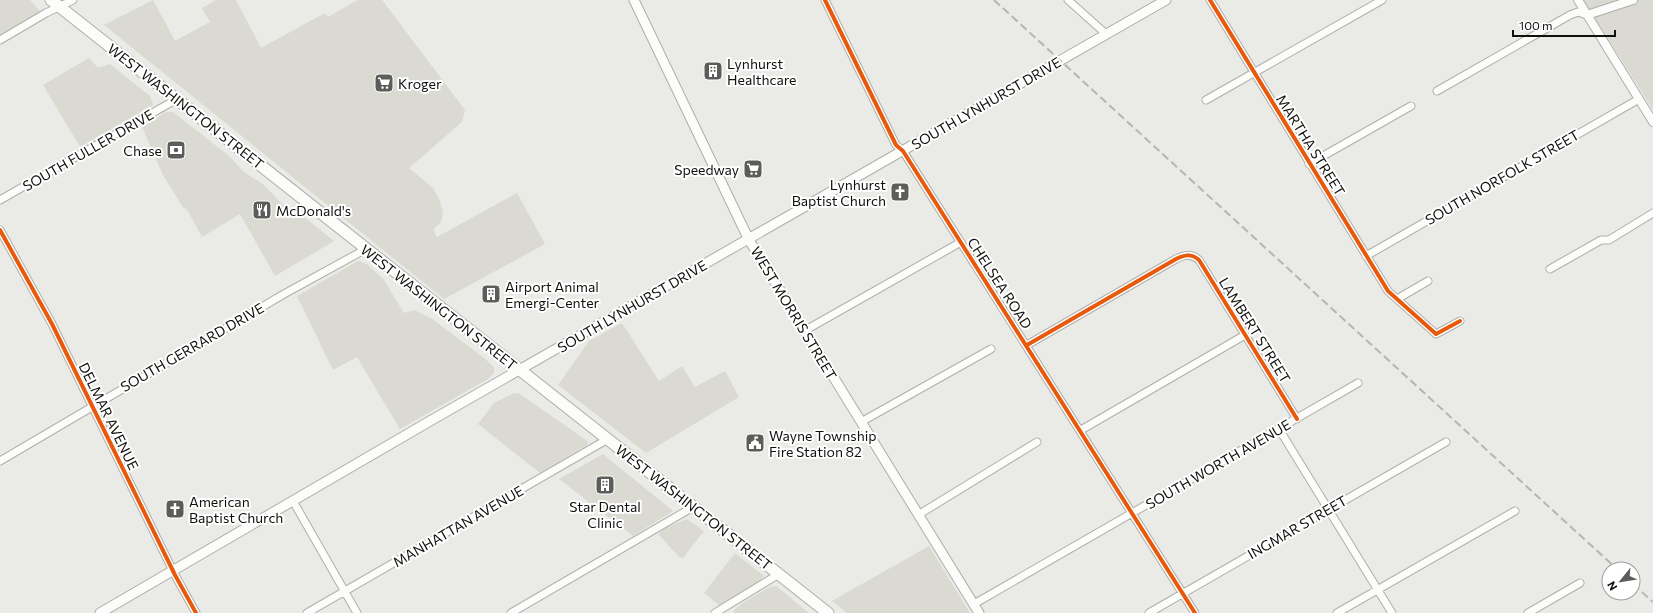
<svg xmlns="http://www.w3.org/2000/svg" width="1653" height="613" font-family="Commissioner,sans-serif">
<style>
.built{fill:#dadad2}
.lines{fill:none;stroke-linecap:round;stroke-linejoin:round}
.minor-casing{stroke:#aeaeac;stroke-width:9}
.tertiary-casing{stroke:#aeaeac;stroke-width:10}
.secondary-casing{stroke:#aeaeac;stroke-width:11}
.primary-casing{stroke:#aeaeac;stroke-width:13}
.minor{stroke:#fcfcfb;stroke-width:7}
.tertiary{stroke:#fcfcfb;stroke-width:8}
.secondary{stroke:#fcfcfb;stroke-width:9}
.primary{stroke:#fcfcfb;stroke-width:11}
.rail{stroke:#b5b5b4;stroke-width:2;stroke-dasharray:8 4;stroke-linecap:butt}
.cycleway-casing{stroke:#fff;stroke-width:6}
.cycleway{stroke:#e8590c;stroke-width:4}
.labels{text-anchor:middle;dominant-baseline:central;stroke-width:4;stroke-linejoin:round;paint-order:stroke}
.poi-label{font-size:14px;fill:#10100e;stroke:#fff;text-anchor:start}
.street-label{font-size:14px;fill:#10100e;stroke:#fff}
</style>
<rect width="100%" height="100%" fill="#eaeae7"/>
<!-- built -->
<path class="built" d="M0,0H30L40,11L19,26L0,36Z
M153,0L175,41L210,22L202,8L216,0H236L261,48L325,13L328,17L358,0H382L465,110L462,122L409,168L433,188L440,201L443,213L441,222L433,230L437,237L517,193L545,244L444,299L104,25Z
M1583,0H1653V110L1618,54Z
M89,58L98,68L110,64L150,96L153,105L80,147L43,85Z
M166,112H173L228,155L245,173L263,184L283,205L304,217L334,241L275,276L240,214L202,237L186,208L204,197L184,209L163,175L142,127Z
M358,261L367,264L384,280L404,313L414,310L431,318L484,358L494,367V373L488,379L400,429L357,357L333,370L297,296Z
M622,323L659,381L682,366L695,387L725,371L739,397L646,453L558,385L589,341Z
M514,393L520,394L586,440L588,442L587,445L540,473L478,424L494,403Z
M603,454L673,511L633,536L559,479Z
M687,519L704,531L683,558L679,557L658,534L666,528Z
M929,546L970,613H847L832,601Z
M735,553L764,576L755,584L720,606L704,593Z
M776,586L809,613H735L733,611L744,602L770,587Z"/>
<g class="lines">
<defs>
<path id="minor" d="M825,0L896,145L903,151L1195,613
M1068,0L1106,34
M1210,0L1388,291L1436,334L1460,321
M0,40L46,13L73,0
M1437,91L1570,15L1578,12L1587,15
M1206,100L1382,0
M1309,164L1411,106
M0,200L177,99
M0,230L52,324L175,575L196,613
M1366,256L1639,99
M1550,269L1601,240H1609L1653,213
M1397,299L1428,281
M804,331L961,242
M1027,345L1176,259C1184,255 1191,253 1199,260L1297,419
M861,422L991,349
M1279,429L1392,613
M1081,430L1245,335
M0,461L284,294L366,249
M293,501L357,613
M918,515L1037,442
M974,604L1358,383
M307,613L608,439
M511,613L693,507
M715,613L779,574
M1149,613L1446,442
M1337,613L1515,511
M1528,613L1580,583"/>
<path id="tertiary" d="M1578,0L1653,122
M1587,15L1633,0"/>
<path id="secondary" d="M634,0L749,240L979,613
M100,613L430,421L1166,0"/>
<path id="primary" d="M51,0L828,613"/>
</defs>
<!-- minor casing -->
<use href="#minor" class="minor-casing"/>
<!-- tertiary casing -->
<use href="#tertiary" class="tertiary-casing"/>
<!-- secondary casing -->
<use href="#secondary" class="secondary-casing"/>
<!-- primary casing -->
<use href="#primary" class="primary-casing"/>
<!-- minor -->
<use href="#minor" class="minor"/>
<!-- tertiary -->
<use href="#tertiary" class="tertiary"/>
<!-- secondary -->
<use href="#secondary" class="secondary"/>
<!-- primary -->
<use href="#primary" class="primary"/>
<!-- rail -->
<path class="rail" d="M994,0L1617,569
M1633,584L1653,602"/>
<defs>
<path id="cycleway" d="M825,0L896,145L903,151L1195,613
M1210,0L1388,291L1436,334L1460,321
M0,230L52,324L175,575L196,613
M1027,345L1176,259C1184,255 1191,253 1199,260L1297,419"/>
</defs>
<!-- cycleway casing -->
<use href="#cycleway" class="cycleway-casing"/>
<!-- cycleway -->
<use href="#cycleway" class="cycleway"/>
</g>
<!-- icons -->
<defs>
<symbol id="building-square" viewBox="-11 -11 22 22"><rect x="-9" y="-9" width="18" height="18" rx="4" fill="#5c5c5a" stroke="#fff"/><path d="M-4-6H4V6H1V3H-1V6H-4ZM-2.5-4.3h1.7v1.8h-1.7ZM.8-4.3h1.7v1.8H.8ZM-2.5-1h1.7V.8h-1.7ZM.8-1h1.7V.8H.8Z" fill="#fff"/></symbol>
<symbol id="supermarket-square" viewBox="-11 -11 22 22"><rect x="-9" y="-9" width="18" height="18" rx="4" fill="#5c5c5a" stroke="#fff"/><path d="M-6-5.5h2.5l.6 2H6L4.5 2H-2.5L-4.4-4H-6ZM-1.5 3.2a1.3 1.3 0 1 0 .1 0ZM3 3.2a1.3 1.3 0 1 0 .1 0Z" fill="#fff"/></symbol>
<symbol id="bank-square" viewBox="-11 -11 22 22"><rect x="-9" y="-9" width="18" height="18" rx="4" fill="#5c5c5a" stroke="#fff"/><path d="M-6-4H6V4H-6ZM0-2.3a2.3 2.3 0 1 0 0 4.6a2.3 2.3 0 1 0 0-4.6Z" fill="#fff"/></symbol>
<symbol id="church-square" viewBox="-11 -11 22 22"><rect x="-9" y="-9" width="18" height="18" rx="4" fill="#5c5c5a" stroke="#fff"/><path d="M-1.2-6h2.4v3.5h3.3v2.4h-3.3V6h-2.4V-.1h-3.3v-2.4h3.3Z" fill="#fff"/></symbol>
<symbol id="restaurant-square" viewBox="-11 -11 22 22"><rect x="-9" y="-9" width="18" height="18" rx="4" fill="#5c5c5a" stroke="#fff"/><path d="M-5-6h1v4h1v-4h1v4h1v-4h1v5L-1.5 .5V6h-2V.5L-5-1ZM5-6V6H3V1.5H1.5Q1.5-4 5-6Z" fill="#fff"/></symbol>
<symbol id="civic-square" viewBox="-11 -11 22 22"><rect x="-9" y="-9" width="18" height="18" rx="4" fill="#5c5c5a" stroke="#fff"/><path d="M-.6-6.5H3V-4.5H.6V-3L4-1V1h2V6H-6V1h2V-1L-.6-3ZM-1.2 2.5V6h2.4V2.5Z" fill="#fff"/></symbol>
</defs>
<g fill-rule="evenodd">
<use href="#building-square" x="702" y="60" width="22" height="22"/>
<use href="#supermarket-square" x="373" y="72" width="22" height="22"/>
<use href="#bank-square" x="165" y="139" width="22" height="22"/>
<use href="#supermarket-square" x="742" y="158" width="22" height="22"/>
<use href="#church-square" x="889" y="181" width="22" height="22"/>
<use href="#restaurant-square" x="251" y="199" width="22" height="22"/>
<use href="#building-square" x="480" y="283" width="22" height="22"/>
<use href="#civic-square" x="744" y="432" width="22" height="22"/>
<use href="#building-square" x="594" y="474" width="22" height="22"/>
<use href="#church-square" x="164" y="498" width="22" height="22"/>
</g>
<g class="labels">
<!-- poi labels -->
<g class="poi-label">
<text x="727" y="63">Lynhurst<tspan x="727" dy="16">Healthcare</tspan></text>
<text x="398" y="83">Kroger</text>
<text x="162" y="150" text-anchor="end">Chase</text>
<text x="739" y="169" text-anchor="end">Speedway</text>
<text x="886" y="184" text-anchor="end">Lynhurst<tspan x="886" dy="16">Baptist Church</tspan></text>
<text x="276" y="210">McDonald's</text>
<text x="505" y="286">Airport Animal<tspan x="505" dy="16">Emergi-Center</tspan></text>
<text x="769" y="435">Wayne Township<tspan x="769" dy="16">Fire Station 82</tspan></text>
<text x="189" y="501">American<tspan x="189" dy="16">Baptist Church</tspan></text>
<text x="605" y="506" text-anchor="middle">Star Dental<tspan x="605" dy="16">Clinic</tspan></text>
</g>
<!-- street labels -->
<g class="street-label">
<text transform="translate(986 103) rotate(-30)">SOUTH LYNHURST DRIVE</text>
<text transform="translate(186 106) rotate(38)">WEST WASHINGTON STREET</text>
<text transform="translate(1311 145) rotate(58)">MARTHA STREET</text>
<text transform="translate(88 150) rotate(-30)">SOUTH FULLER DRIVE</text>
<text transform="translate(1502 177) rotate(-30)">SOUTH NORFOLK STREET</text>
<text transform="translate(1000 283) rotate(57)">CHELSEA ROAD</text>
<text transform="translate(632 306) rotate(-30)">SOUTH LYNHURST DRIVE</text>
<text transform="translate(439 307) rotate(38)">WEST WASHINGTON STREET</text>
<text transform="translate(794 313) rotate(59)">WEST MORRIS STREET</text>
<text transform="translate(1255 330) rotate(58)">LAMBERT STREET</text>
<text transform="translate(192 347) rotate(-30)">SOUTH GERRARD DRIVE</text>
<text transform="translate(109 416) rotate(64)">DELMAR AVENUE</text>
<text transform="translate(1218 464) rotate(-30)">SOUTH WORTH AVENUE</text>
<text transform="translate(694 507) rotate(38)">WEST WASHINGTON STREET</text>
<text transform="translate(458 526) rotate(-30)">MANHATTAN AVENUE</text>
<text transform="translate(1297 527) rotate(-30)">INGMAR STREET</text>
</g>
</g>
<!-- north arrow -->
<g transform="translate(1621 581) rotate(240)"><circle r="19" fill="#ffffff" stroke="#9f9f9f"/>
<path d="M0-3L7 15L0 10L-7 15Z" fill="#5c5c5a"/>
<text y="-6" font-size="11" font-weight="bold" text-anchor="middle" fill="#10100e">N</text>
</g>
<!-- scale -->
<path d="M1513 30v6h102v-6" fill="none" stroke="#10100e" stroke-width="2"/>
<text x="1519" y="30" font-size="12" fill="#10100e" stroke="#ffffff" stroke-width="3" paint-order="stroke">100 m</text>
</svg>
